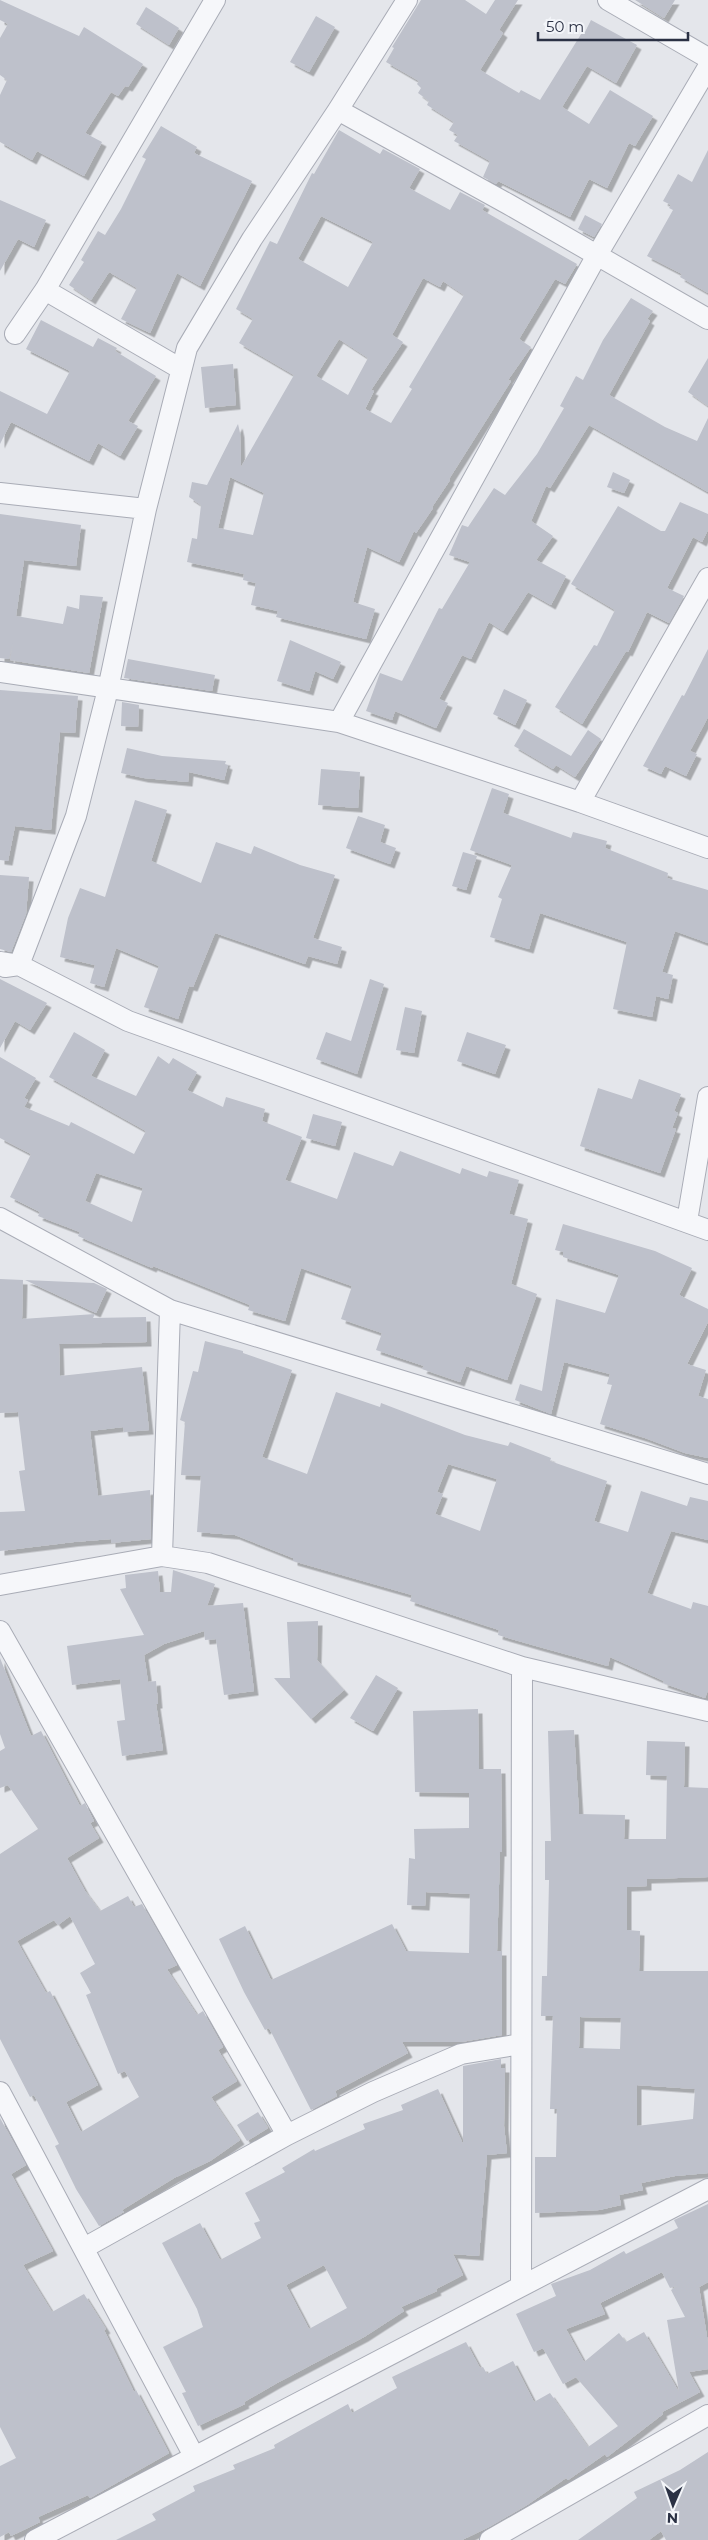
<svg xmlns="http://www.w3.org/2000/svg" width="708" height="2540" font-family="Montserrat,sans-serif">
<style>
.building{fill:#bec1cb;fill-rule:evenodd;filter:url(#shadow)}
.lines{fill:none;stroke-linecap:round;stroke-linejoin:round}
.street-casing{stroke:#a9acb6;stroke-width:22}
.street{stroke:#f6f7fa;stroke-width:20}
</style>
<defs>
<filter id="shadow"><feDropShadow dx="4.5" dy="4.5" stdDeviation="0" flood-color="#0004"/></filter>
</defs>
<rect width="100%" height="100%" fill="#e4e6eb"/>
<!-- building -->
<path class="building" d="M0,0L79,36L84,27L143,64L128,87L125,86L118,96L111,92L85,133L102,142L84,176L37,151L32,160L0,142V95L7,80L0,75V38L8,24L0,20Z
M421,0H465L486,14L495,0H518L499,30L503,33L480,70L519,93L521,90L540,100L583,31L585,32L591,20L637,45L616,83L587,66L562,107L589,124L610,90L653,116L635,146L629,143L607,188L589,179L570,217L498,181L496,184L483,177L490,161L454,141L458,135L449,130L454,122L427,105L429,101L418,93L421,88L417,84L419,81L386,62L394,48L392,47Z
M635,0H675L664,18Z
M146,7L179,28L169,45L136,24Z
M316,16L335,27L309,72L290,62Z
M161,126L197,147L194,153L252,181L200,286L177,273L150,333L121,319L137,288L109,272L91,300L69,285L84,262L81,260L98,231L105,235L121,209L146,159L142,157Z
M339,130L380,154L383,149L420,169L409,188L450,210L460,192L485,205L482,210L577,264L565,284L555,279L519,339L531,347L508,380L511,381L449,479L450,480L432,507L433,508L416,533L414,531L399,562L367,547L353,602L375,609L366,639L276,617L278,611L251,605L256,583L243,580L244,574L187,562L192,538L197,539L201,505L189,497L192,482L207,485L238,424L240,433L241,467L294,375L239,343L253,319L236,309L270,241L277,244L312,173L314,174ZM321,216L373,242L348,287L298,259ZM423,278L440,287L443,281L464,295L409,387L412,389L391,423L365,409L374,391L371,390L403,342L392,335ZM339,339L368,358L348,395L316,376ZM230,477L264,493L253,535L218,528Z
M708,150V293L680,277L682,274L647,256L673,210L669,208L671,205L663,201L678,174L692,182Z
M0,200L46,220L34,247L18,239L0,271Z
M585,215L602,224L594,237L578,229Z
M631,298L653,311L647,319L650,321L609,395L665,427L697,441L708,418V492L589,425L550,488L546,486L531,521L553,536L536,560L566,576L551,605L528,592L503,631L489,622L471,659L462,655L439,699L448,703L436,728L395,711L392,720L366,711L380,673L402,681L439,608L442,609L470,562L449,555L462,525L468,527L494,488L505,495L537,454L564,408L560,406L576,376L583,380L603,340Z
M41,320L93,347L98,338L117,348L115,351L156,376L128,421L138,426L120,456L98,443L89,461L11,422L0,444V391L47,414L70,371L26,349Z
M708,358V406L688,392Z
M233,364L236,405L205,408L201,367Z
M613,472L630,480L624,493L607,487Z
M680,502L708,514V530L702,542L693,537L667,588L684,596L669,623L647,612L628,652L626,651L582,724L555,707L594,645L597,646L615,610L571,584L618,506L661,531H665Z
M0,514L81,525L76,566L24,560L16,616L63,624L67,606L79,609L80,595L103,597L89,673L10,660L13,643L9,659L0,658Z
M290,640L341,662L333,679L315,671L309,691L277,681Z
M708,649V717L690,751L697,754L686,776L665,766L661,774L643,766L682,695L684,696Z
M128,659L215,675L212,691L124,678Z
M504,689L527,700L515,725L493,714Z
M0,690L78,696L75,733L60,732L51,830L15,826L8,861L0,860Z
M122,702L139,705L138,727L121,726Z
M524,729L571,756L588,730L601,739L575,777L556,765L553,769L514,746Z
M127,748L162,756L226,761L225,764L228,765L224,780L189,772L188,782L144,778L121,773Z
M321,769L360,772L358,808L318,805Z
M492,788L509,794L503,813L571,838L573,832L607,841L605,848L668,873L667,878L708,890V943L675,931L662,972L673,975L668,999L656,996L652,1017L613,1009L627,942L540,913L529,949L490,937L502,899L498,897L512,865L470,850Z
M135,800L167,810L151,861L201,883L216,842L251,854L254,846L300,865L335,875L313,938L342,947L337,964L308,956L305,964L215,933L193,987L189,986L178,1019L144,1007L159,966L116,948L104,987L90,983L95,965L60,957L68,918L80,888L105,897Z
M358,816L385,825L380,842L396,848L390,864L346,848Z
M463,852L477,856L466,890L452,886Z
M0,875L29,877L26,914L11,952L0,949Z
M0,979L47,1003L30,1030L15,1021L0,1048Z
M370,979L384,984L357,1074L316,1059L326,1032L351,1041Z
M405,1007L422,1011L414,1053L396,1050Z
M74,1032L105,1050L91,1076L136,1096L158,1056L169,1064L173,1058L197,1072L187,1090L223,1107L226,1097L265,1109L262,1121L302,1137L285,1180L337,1199L354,1152L393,1166L400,1151L460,1174L462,1168L487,1177L489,1171L519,1180L509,1214L528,1219L511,1284L537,1294L507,1380L466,1366L460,1382L422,1369L424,1366L376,1350L382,1333L341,1319L352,1286L301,1268L285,1321L248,1310L250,1305L153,1266L152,1268L78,1236L80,1232L38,1216L40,1212L10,1197L31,1154L0,1138V1057L36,1078L24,1098L28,1100L24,1107L69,1126L71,1122L134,1154L146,1131L49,1077ZM96,1173L143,1188L132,1222L85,1201Z
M467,1032L506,1045L495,1074L457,1061Z
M639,1079L681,1094L674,1111L678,1113L672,1128L676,1129L660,1173L580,1146L598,1088L632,1099Z
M313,1114L342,1122L335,1146L306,1138Z
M563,1224L655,1251L692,1268L679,1295L708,1309V1322L687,1364L706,1370L698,1396L708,1399V1458L685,1453L645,1438L600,1424L612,1385L607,1384L610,1374L564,1362L551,1414L515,1400L520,1384L542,1391L556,1299L605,1313L619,1275L563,1257V1252L555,1250Z
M0,1279L23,1280L22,1319L95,1314L93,1318L146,1317L147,1342L59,1344L60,1376L142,1367L149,1430L124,1432L123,1427L90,1431L98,1496L150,1490L151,1539L111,1543V1539L74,1542L0,1551V1512L25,1511L19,1471L25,1470L18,1412L0,1413Z
M25,1280L94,1283L107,1289L96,1313Z
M205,1341L243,1351V1353L292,1370L262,1457L307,1474L336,1392L380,1407L381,1403L465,1435L508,1446L510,1442L551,1458L550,1461L607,1481L594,1521L628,1532L641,1491L687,1506L690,1497L708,1501V1540L671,1531L647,1593L691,1609L693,1602L708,1606V1690L705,1698L663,1683L664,1681L610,1657L608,1666L536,1646L498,1635L499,1630L410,1601L412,1595L293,1561V1558L235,1535L197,1532L201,1476L181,1475L185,1422L180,1420L193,1371L198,1372ZM448,1464L497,1479L480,1531L435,1514L443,1494L437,1492Z
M173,1570L215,1584L207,1606L243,1603L254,1691L224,1695L216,1639L205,1640L204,1631L164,1644L144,1655L148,1682L156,1681L158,1704H156L163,1750L122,1756L117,1721L125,1720L120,1679L72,1685L67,1646L144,1635L120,1589L126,1588L125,1575L158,1571L160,1592H171Z
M318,1621L317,1660L344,1690L311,1719L274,1678H290L287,1622Z
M0,1658L31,1736L41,1731L80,1806L85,1803L94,1821L90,1823L99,1838L67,1858L85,1891L100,1911L128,1896L134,1907L142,1904L177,1965L168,1969V1971L197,2015L203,2011L223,2047L218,2050L237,2081L211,2097L240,2140L210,2161L174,2178L122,2210L124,2212L99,2226L76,2189L55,2146L59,2144L34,2095L30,2097L0,2039V1854L38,1829L8,1785L0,1788V1751L5,1748L0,1734ZM70,1916L95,1964L80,1973L91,1993L86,1995L118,2074L125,2071L139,2097L81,2132L66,2102L98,2085L50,1991L46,1993L17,1941L54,1920L58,1925Z
M376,1675L398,1688L373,1731L350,1718Z
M478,1709L479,1769H501L502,1852H500L497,1951H502V2035L461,2042H402L408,2053L335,2091L337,2096L311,2110L269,2028L265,2030L244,1992L219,1939L245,1926L271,1980L392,1924L406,1951L469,1953L470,1894L426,1892L425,1906L407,1905L409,1858L415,1859L414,1829L469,1828V1793L415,1792L413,1711Z
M574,1730L579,1814L625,1815L624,1839H666L667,1776L646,1775L647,1741L685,1742L684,1787L708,1788V1877L647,1879V1886L627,1887V1930L640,1931L639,1971H708V2173L675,2176L641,2183L643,2190L619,2195L621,2205L599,2210L535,2213V2157H556L557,2109H550L553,2016H541L542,1976H547L549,1880H545V1841H551L548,1731ZM580,2017L621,2018L620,2049L579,2048ZM637,2085L695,2089L693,2119L637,2126Z
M501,2059V2068H505L504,2126L507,2153L487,2155L479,2256L453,2254L463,2275L436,2289L437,2291L401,2307L404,2311L364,2337L277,2383L244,2402L245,2404L198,2426L182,2393L186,2392L163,2347L203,2327L197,2309L162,2243L200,2223L220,2260L261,2238L254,2223L260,2221L245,2193L285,2172L282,2168L314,2149L315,2151L365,2129L363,2124L403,2110L401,2105L438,2089L463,2144V2066ZM324,2265L347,2308L309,2329L286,2285Z
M258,2112L268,2128L247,2141L237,2125Z
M0,2118L26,2165L11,2174L53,2251L23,2265L52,2312L84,2294L106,2329L104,2330L134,2392L136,2390L169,2453L90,2498L88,2495L38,2517L40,2522L11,2536L9,2532L0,2537V2466L16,2458L0,2427Z
M708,2204V2282L699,2287L708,2343V2369L689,2372L700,2392L662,2412L663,2414L607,2457L605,2454L568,2480L566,2478L527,2505L489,2527L462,2540H116L156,2520L152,2514L195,2491L193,2486L235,2469L233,2465L275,2448L274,2445L348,2404L352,2413L397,2388L392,2377L466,2342L480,2368L483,2367L487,2374L513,2361L534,2402L550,2393L588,2447L618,2426L576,2377L563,2384L543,2348L534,2352L516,2314L556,2296L551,2284L590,2270L624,2251L626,2254L678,2228L674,2220ZM662,2272L670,2288L677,2286L671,2290L685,2317L667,2320L679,2392L644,2332L626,2342L619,2333L584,2362L566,2329L605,2314L600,2303Z
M708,2452V2540H666L661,2531L649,2540H578L637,2498L634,2492L680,2470Z"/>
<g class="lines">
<defs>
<path id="street" d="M608,0L708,58
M338,110L508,204L708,319
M45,290L181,369
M15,334L45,290L215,0
M0,493L146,509
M0,672L339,722L580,802L708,848
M339,722L597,255L708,67
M580,802L708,578
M0,962L19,965L76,816L108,689L146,509L187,348L252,239L338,110L407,0
M5,967L19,965L128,1021L708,1230
M0,1218L170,1310L708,1474
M687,1221L708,1097
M162,1556L170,1310
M0,1585L162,1556L208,1563L522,1667L708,1711
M0,1631L287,2135
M0,2092L194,2456
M84,2248L287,2135L373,2092L461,2054L521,2044
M521,2285L522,1667
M35,2540L708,2189
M490,2540L708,2415"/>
</defs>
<!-- street casing -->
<use href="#street" class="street-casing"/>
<!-- street -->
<use href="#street" class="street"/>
</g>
<!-- north arrow -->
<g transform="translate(673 2505) rotate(182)" stroke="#f3f5f9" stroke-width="4" paint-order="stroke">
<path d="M0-4L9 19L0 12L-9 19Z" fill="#2b3144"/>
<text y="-8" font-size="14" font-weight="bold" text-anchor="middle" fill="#2b3144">N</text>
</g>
<!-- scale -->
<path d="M538 32v8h150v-8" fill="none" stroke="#2b3144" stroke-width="2.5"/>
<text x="546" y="32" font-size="15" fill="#2b3144" stroke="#f3f5f9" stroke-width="4" paint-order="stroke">50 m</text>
</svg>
